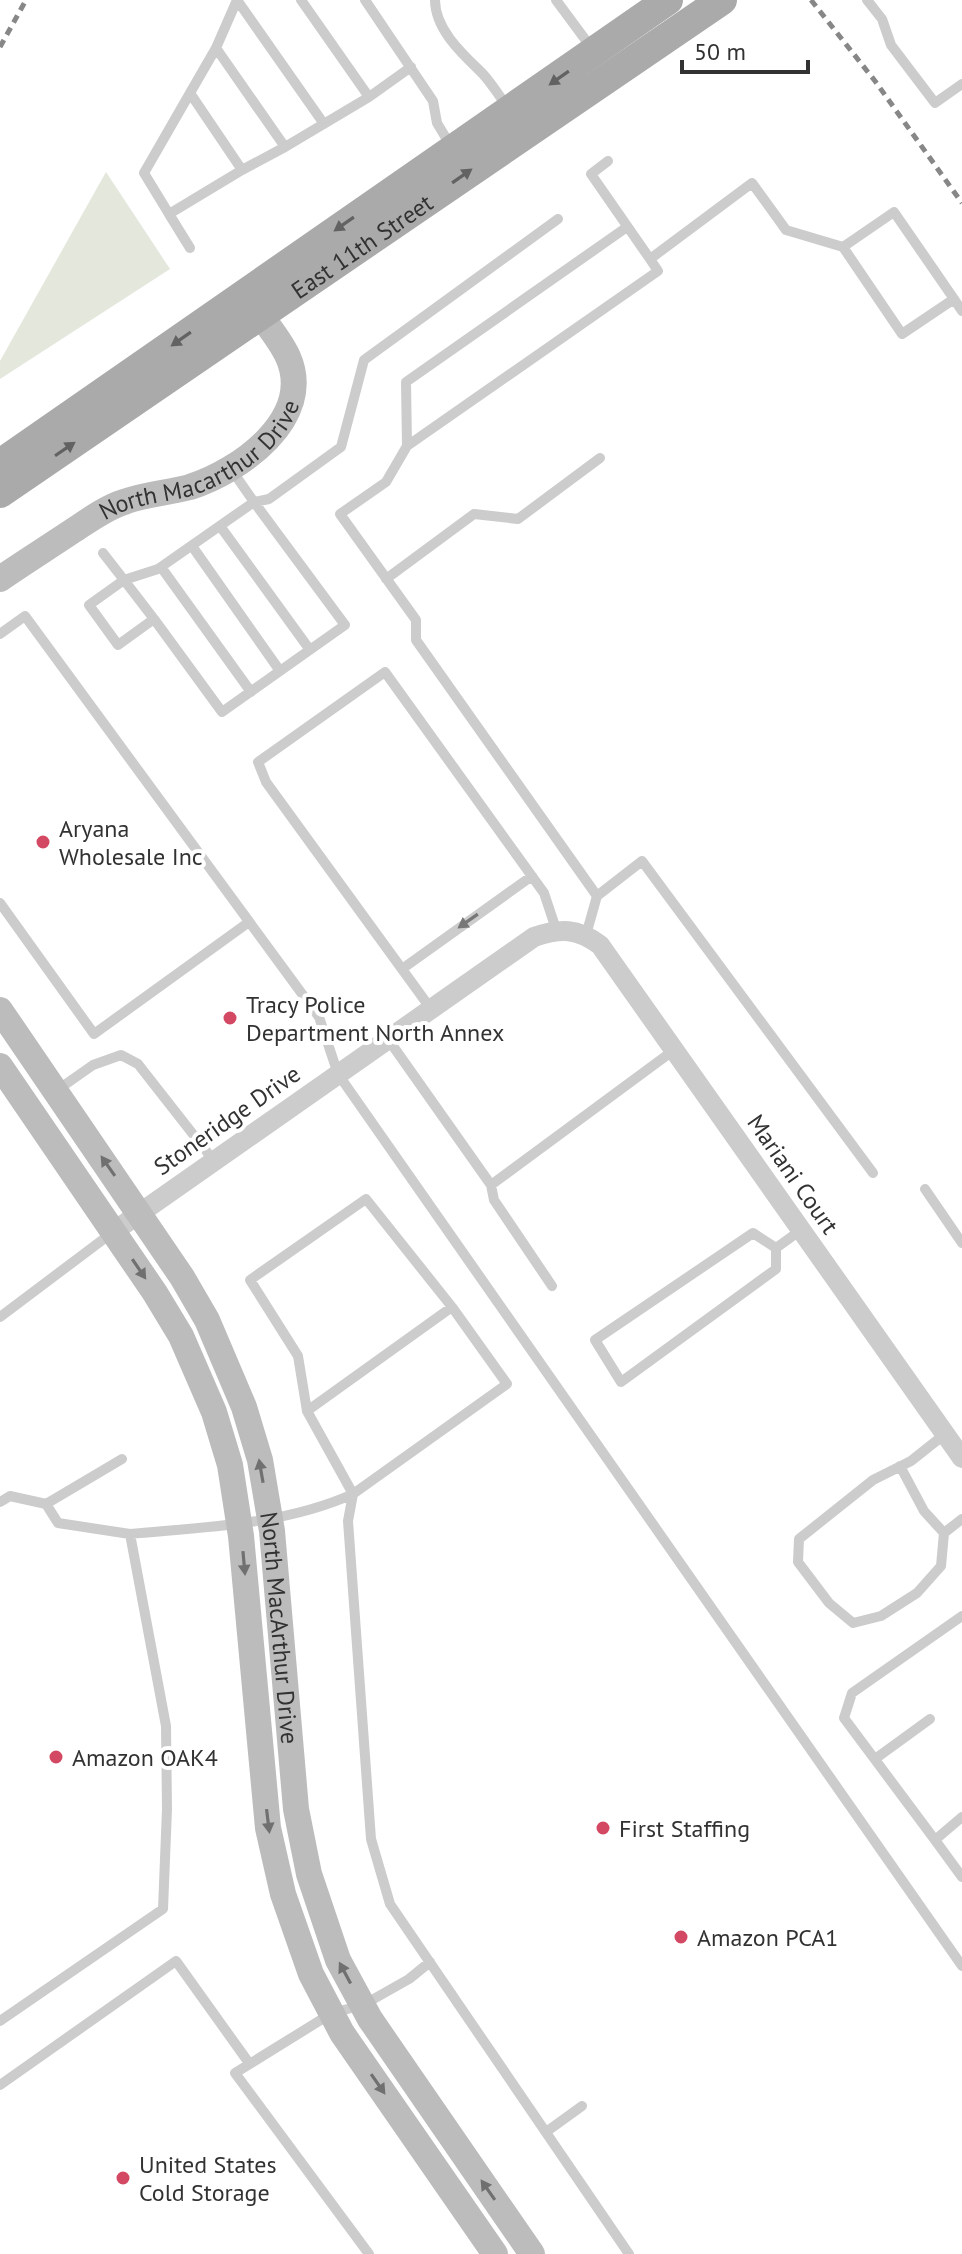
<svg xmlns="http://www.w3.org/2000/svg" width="962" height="2254" font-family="'PT Sans',sans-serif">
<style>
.green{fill:#e3e7dc}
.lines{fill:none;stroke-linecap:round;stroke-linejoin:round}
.lane{stroke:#ccc;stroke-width:10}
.street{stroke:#ccc;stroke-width:20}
.secondary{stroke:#bcbcbc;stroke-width:26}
.primary{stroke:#aaa;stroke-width:30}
.rail{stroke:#878787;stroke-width:5;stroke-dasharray:8 6;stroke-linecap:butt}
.oneway{fill:#626262}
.oneway2{fill:#777}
.oneway3{fill:#707070}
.poi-dot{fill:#d34964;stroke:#fff;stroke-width:3}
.labels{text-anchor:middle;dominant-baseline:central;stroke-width:8;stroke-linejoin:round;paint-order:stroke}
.street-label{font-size:24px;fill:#323232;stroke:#fff}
.poi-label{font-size:24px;fill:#323232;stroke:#fff;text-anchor:start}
</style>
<rect width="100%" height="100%" fill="#fff"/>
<!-- green -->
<path class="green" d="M106,172L170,269L0,379V361Z"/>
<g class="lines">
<!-- lane -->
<path class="lane" d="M237,0L216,48L285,147L369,97L411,67
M237,0L324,124
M301,0L369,97
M365,0L433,101L437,123L452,148
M435,0C435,28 460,52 479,70C490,80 498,95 507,106
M556,0L593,50
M867,0L882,19L891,45L935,103L962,84
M216,48L190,93L242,170L285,147
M190,93L144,173L169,214L242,170
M608,161L591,174L650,259L658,271L407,446L406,382L627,227
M169,214L190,248
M650,259L752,183L786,230L843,247L894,212L954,299L902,334L843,247
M954,299L962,311
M407,446L386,482L340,514L416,620V640L597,896L586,935
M220,526L310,650
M192,546L280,671
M103,553L124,580L158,569L254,502L231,469
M161,567L251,692
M386,579L474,514L518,519L600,458
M124,580L154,619L118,645L89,605Z
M154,619L222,712L345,625L254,502L269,499L341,447L364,360L558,219
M0,634L25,616L319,1017L338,1074L962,1966
M597,896L642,861L873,1173
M0,903L94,1034L249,922
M402,969L532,876
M431,1009L266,782L258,762L385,672L544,893L556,929
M388,1039L491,1185L674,1050
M56,1091L93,1065L121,1055L138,1064L214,1161
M491,1185L494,1200L552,1286
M925,1189L962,1243
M776,1248L753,1233L595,1340L621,1382L776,1269V1248L801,1230
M0,1317L113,1232
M307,1411L298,1356L250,1280L366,1199L452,1307
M945,1434L911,1461L873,1480L799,1539L798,1562L829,1603L853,1623L881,1616L917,1593L941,1566L944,1533L962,1519
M900,1466L924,1511L944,1533
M0,1502L10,1496L46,1504L122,1459
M46,1504L58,1523L130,1534
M962,1616L852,1693L844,1718L935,1840L962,1817
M875,1759L930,1719
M935,1840L962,1877
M0,2021L163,1909L167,1809L166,1726L130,1534C205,1527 284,1525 353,1494L307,1411L452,1307L507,1384L353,1494L348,1521L371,1839L390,1904L629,2254
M0,2085L176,1961L249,2063
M546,2132L582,2106
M369,2254L235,2073L332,2013L363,2005L409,1979L430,1962"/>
<!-- street -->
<path class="street" d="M113,1232L534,937C561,928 577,928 600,945L962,1458"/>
<!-- secondary -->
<g class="secondary">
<path id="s1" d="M0,579C23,563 47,548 71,532C88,521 105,508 124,502C145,494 168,493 190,487C240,471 315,418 288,357C279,337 262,319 250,301"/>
<path id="s2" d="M0,1010L182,1277L207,1320L244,1407L260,1460L272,1531L296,1809L309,1874L338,1960L370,2019L532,2254"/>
<path d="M0,1066L155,1293L181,1336L214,1412L230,1465L241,1536L268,1828L283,1894L311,1974L342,2033L495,2254"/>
</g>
<!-- primary -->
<g class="primary">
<path d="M0,464L668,0"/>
<path id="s3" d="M0,493L722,0"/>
</g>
<!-- rail -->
<path class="rail" d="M811,0L875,81L962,203
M0,47L26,0"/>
</g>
<!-- one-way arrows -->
<defs><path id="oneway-solid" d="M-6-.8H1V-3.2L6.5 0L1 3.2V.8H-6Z" transform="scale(2)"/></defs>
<g class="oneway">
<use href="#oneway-solid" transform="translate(559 78) rotate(145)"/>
<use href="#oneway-solid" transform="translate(462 176) rotate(-35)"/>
<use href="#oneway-solid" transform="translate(344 224) rotate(145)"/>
<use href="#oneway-solid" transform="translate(181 339) rotate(145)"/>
<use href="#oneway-solid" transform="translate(65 449) rotate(-34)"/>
</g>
<use class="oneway2" href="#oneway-solid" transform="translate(468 921) rotate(145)"/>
<g class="oneway3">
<use href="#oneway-solid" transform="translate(108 1166) rotate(-125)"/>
<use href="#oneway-solid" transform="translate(139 1269) rotate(56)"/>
<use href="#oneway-solid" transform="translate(261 1471) rotate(-100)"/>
<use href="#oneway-solid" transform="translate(244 1563) rotate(85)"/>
<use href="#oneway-solid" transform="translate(268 1821) rotate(83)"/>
<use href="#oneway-solid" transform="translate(345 1973) rotate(-118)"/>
<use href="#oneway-solid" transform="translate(378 2084) rotate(55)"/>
<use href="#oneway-solid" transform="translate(488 2190) rotate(-125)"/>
</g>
<!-- markers -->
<g class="poi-dot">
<circle cx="43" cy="842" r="8"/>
<circle cx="230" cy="1018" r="8"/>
<circle cx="56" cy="1757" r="8"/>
<circle cx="603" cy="1828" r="8"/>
<circle cx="681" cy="1937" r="8"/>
<circle cx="123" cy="2178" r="8"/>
</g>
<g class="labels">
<!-- street labels -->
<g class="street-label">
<text stroke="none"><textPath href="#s3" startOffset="438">East 11th Street</textPath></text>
<text stroke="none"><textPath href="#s1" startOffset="236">North Macarthur Drive</textPath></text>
<text transform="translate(227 1120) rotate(-35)">Stoneridge Drive</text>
<text transform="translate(793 1174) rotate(55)">Mariani Court</text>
<text stroke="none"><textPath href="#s2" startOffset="692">North MacArthur Drive</textPath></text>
</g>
<!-- poi labels -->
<g class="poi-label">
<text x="59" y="828">Aryana<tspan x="59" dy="28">Wholesale Inc</tspan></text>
<text x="246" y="1004">Tracy Police<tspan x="246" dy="28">Department North Annex</tspan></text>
<text x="72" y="1757">Amazon OAK4</text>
<text x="619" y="1828">First Staffing</text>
<text x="697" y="1937">Amazon PCA1</text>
<text x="139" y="2164">United States<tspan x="139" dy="28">Cold Storage</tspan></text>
</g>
</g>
<!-- scale -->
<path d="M682 60v12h126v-12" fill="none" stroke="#323232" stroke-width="4"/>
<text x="694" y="60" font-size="24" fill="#323232" stroke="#ffffff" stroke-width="6" paint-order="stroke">50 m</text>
</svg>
